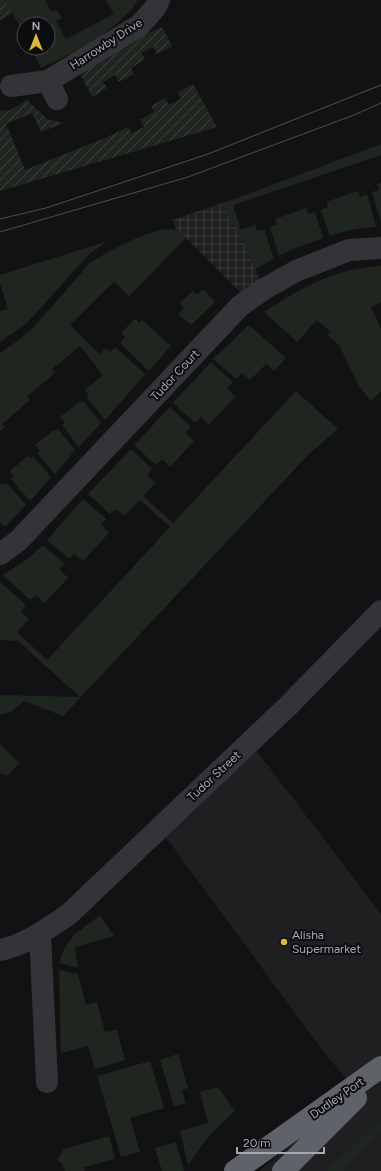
<svg xmlns="http://www.w3.org/2000/svg" width="381" height="1171" font-family="Figtree,sans-serif">
<style>
.built{fill:#1f1e20}
.industrial{fill:url(#industrial-grid)}
.grass{fill:#1f2620}
.garden{fill:url(#garden-furrows)}
.lines{fill:none;stroke-linecap:round;stroke-linejoin:round}
.minor{stroke:#343438;stroke-width:22}
.highway{stroke:#606269;stroke-width:22}
.tram{stroke:#4d4e53;stroke-width:1}
.poi-dot{fill:#dcb742;stroke:#0d0d0f;stroke-width:1.5}
.labels{text-anchor:middle;dominant-baseline:central;stroke-width:4;stroke-linejoin:round;paint-order:stroke}
.street-label{font-size:12px;fill:#a5a8b3;stroke:#0d0d0f}
.poi-label{font-size:12px;fill:#a5a8b3;stroke:#0d0d0f;text-anchor:start}
</style>
<defs>
<pattern id="industrial-grid" width="8" height="8" patternUnits="userSpaceOnUse"><rect width="8" height="8" fill="#1f1e20"/><path d="M0 4h8M4 0v8" fill="none" stroke="#3d3c3e"/></pattern>
<pattern id="garden-furrows" width="10" height="10" patternUnits="userSpaceOnUse"><rect width="10" height="10" fill="#1f2620"/><path d="M-1 1l2-2M0 10L10 0M9 11l2-2" fill="none" stroke="#3d433e"/></pattern>
</defs>
<rect width="100%" height="100%" fill="#121214"/>
<!-- built -->
<path class="built" d="M250,742L381,914V1171H259L357,1091L326,1055L159,828Z"/>
<!-- industrial -->
<path class="industrial" d="M228,201L235,224L264,289L248,300L186,238L176,230L173,220Z"/>
<!-- grass -->
<path class="grass" d="M6,0H45L51,12L57,10L62,18L56,21L66,39L114,14L106,0H138C118,31 74,53 41,68L31,48H48V24H24V35Z
M381,144V155L233,205L241,230L255,225L257,231L264,229L274,259L255,269L235,225L231,226L224,205L189,216Z
M381,183V222L372,192L379,190L377,184Z
M358,191L360,197L367,194L376,227C358,228 347,230 330,236L321,210L328,207L326,202Z
M306,208L308,214L315,212L323,238L293,249L279,256L270,227L277,224L275,219Z
M165,229L176,230L186,238L129,296L114,282L70,325L99,354L106,348L110,352L115,347L145,374L105,420L87,398L89,396L85,390L103,375L80,346L52,369L55,373L27,396L30,400L2,424L5,427L0,431V353L16,342L32,329L90,263C113,248 139,235 165,229Z
M108,241L90,253L27,323L0,342V311L8,309L0,283V275Z
M381,266V302L371,307L381,329V391L371,401L359,386L339,345L327,335L330,331L317,320L297,342L264,312C301,288 335,268 381,266Z
M203,289L215,302L191,325L178,314L184,308L180,303L193,291L197,295Z
M135,319L139,323L142,320L171,346L149,371L120,343L125,337L121,333Z
M249,325L286,358L274,371L266,364L250,380L242,373L236,379L213,359Z
M211,362L233,382L227,388L235,397L209,425L201,417L195,423L173,403Z
M296,391L338,429L309,454L63,716L24,701L11,712L0,715V695L80,697L18,641L0,640V582L26,605L21,612L29,619L17,632L47,660L170,527L140,500L124,516L116,509L110,514L88,494L131,449L152,469L147,475L155,483L143,496L173,523Z
M83,401L101,423L79,447L62,425L65,423L60,417L79,402L80,403Z
M170,407L191,427L185,433L194,441L170,467L162,459L156,465L134,445Z
M58,429L75,450L55,474L37,453L40,450L35,445L54,430L55,431Z
M28,456L30,458L33,456L51,477L30,501L11,479L14,477L10,471Z
M3,483L5,485L7,483L26,505L5,527L0,522V486Z
M83,499L106,519L101,524L109,533L83,561L74,554L69,559L47,540Z
M43,545L65,564L59,569L68,578L44,603L36,595L30,600L3,575L30,557Z
M0,744L19,763L7,776L0,773Z
M100,915L114,936L75,947L78,968L59,963L64,949L74,935Z
M59,970L78,974L86,1005L97,1002L105,1032L117,1030L125,1060L95,1069L88,1046L61,1053Z
M178,1054L188,1088L182,1090L186,1103L174,1106L160,1060Z
M150,1061L164,1108L130,1118L140,1152L121,1157L97,1076Z
M218,1087L235,1111L208,1137L188,1165L180,1131L208,1123L200,1092Z
M381,1120V1133L344,1171H326Z
M109,1136L115,1159L84,1167L85,1171H65L62,1163L57,1160L64,1149Z
M176,1142L184,1171H162L155,1148Z"/>
<!-- garden -->
<path class="garden" d="M0,0H6L13,13L0,20Z
M162,27L172,46L157,54L153,47L142,53L145,60L131,68L134,74L119,82L115,75L103,82L107,88L92,97L80,74C106,56 132,40 162,27Z
M193,84L217,127L0,191V110L8,111L27,100L47,119L64,123L41,132L32,113L6,124L25,170L105,138L128,127L132,133L144,127L140,120L154,112L151,106L165,98L169,105L181,99L178,92Z"/>
<g class="lines">
<!-- minor -->
<path class="minor" d="M48,81L140,25L155,8L159,0
M11,86L48,81L57,99
M0,554L18,541L240,306L264,289L296,271L349,250L381,248
M40,934L47,1082
M0,950C25,945 47,929 68,915L288,706L381,611"/>
<!-- highway -->
<path class="highway" d="M235,1171L381,1067
M283,1171L356,1098"/>
<!-- tram -->
<path class="tram" d="M0,219L46,208L208,154L381,85
M0,232L188,177L354,115L381,103"/>
</g>
<!-- markers -->
<circle class="poi-dot" cx="284" cy="942" r="4"/>
<g class="labels">
<!-- street labels -->
<g class="street-label">
<text transform="translate(106 44) rotate(-33)">Harrowby Drive</text>
<text transform="translate(175 375) rotate(-47)">Tudor Court</text>
<text transform="translate(214 776) rotate(-43)">Tudor Street</text>
<text transform="translate(337 1098) rotate(-35)">Dudley Port</text>
</g>
<!-- poi labels -->
<g class="poi-label">
<text x="292" y="935">Alisha<tspan x="292" dy="14">Supermarket</tspan></text>
</g>
</g>
<!-- north arrow -->
<g transform="translate(36 36)"><circle r="19" fill="#0d0d0f" stroke="#4a4b51"/>
<path d="M0-3L7 15L0 10L-7 15Z" fill="#dcb742"/>
<text y="-6" font-size="11" font-weight="bold" text-anchor="middle" fill="#a5a8b3">N</text>
</g>
<!-- scale -->
<path d="M237 1147v6h87v-6" fill="none" stroke="#a5a8b3" stroke-width="2"/>
<text x="243" y="1147" font-size="12" fill="#a5a8b3" stroke="#0d0d0f" stroke-width="3" paint-order="stroke">20 m</text>
</svg>
